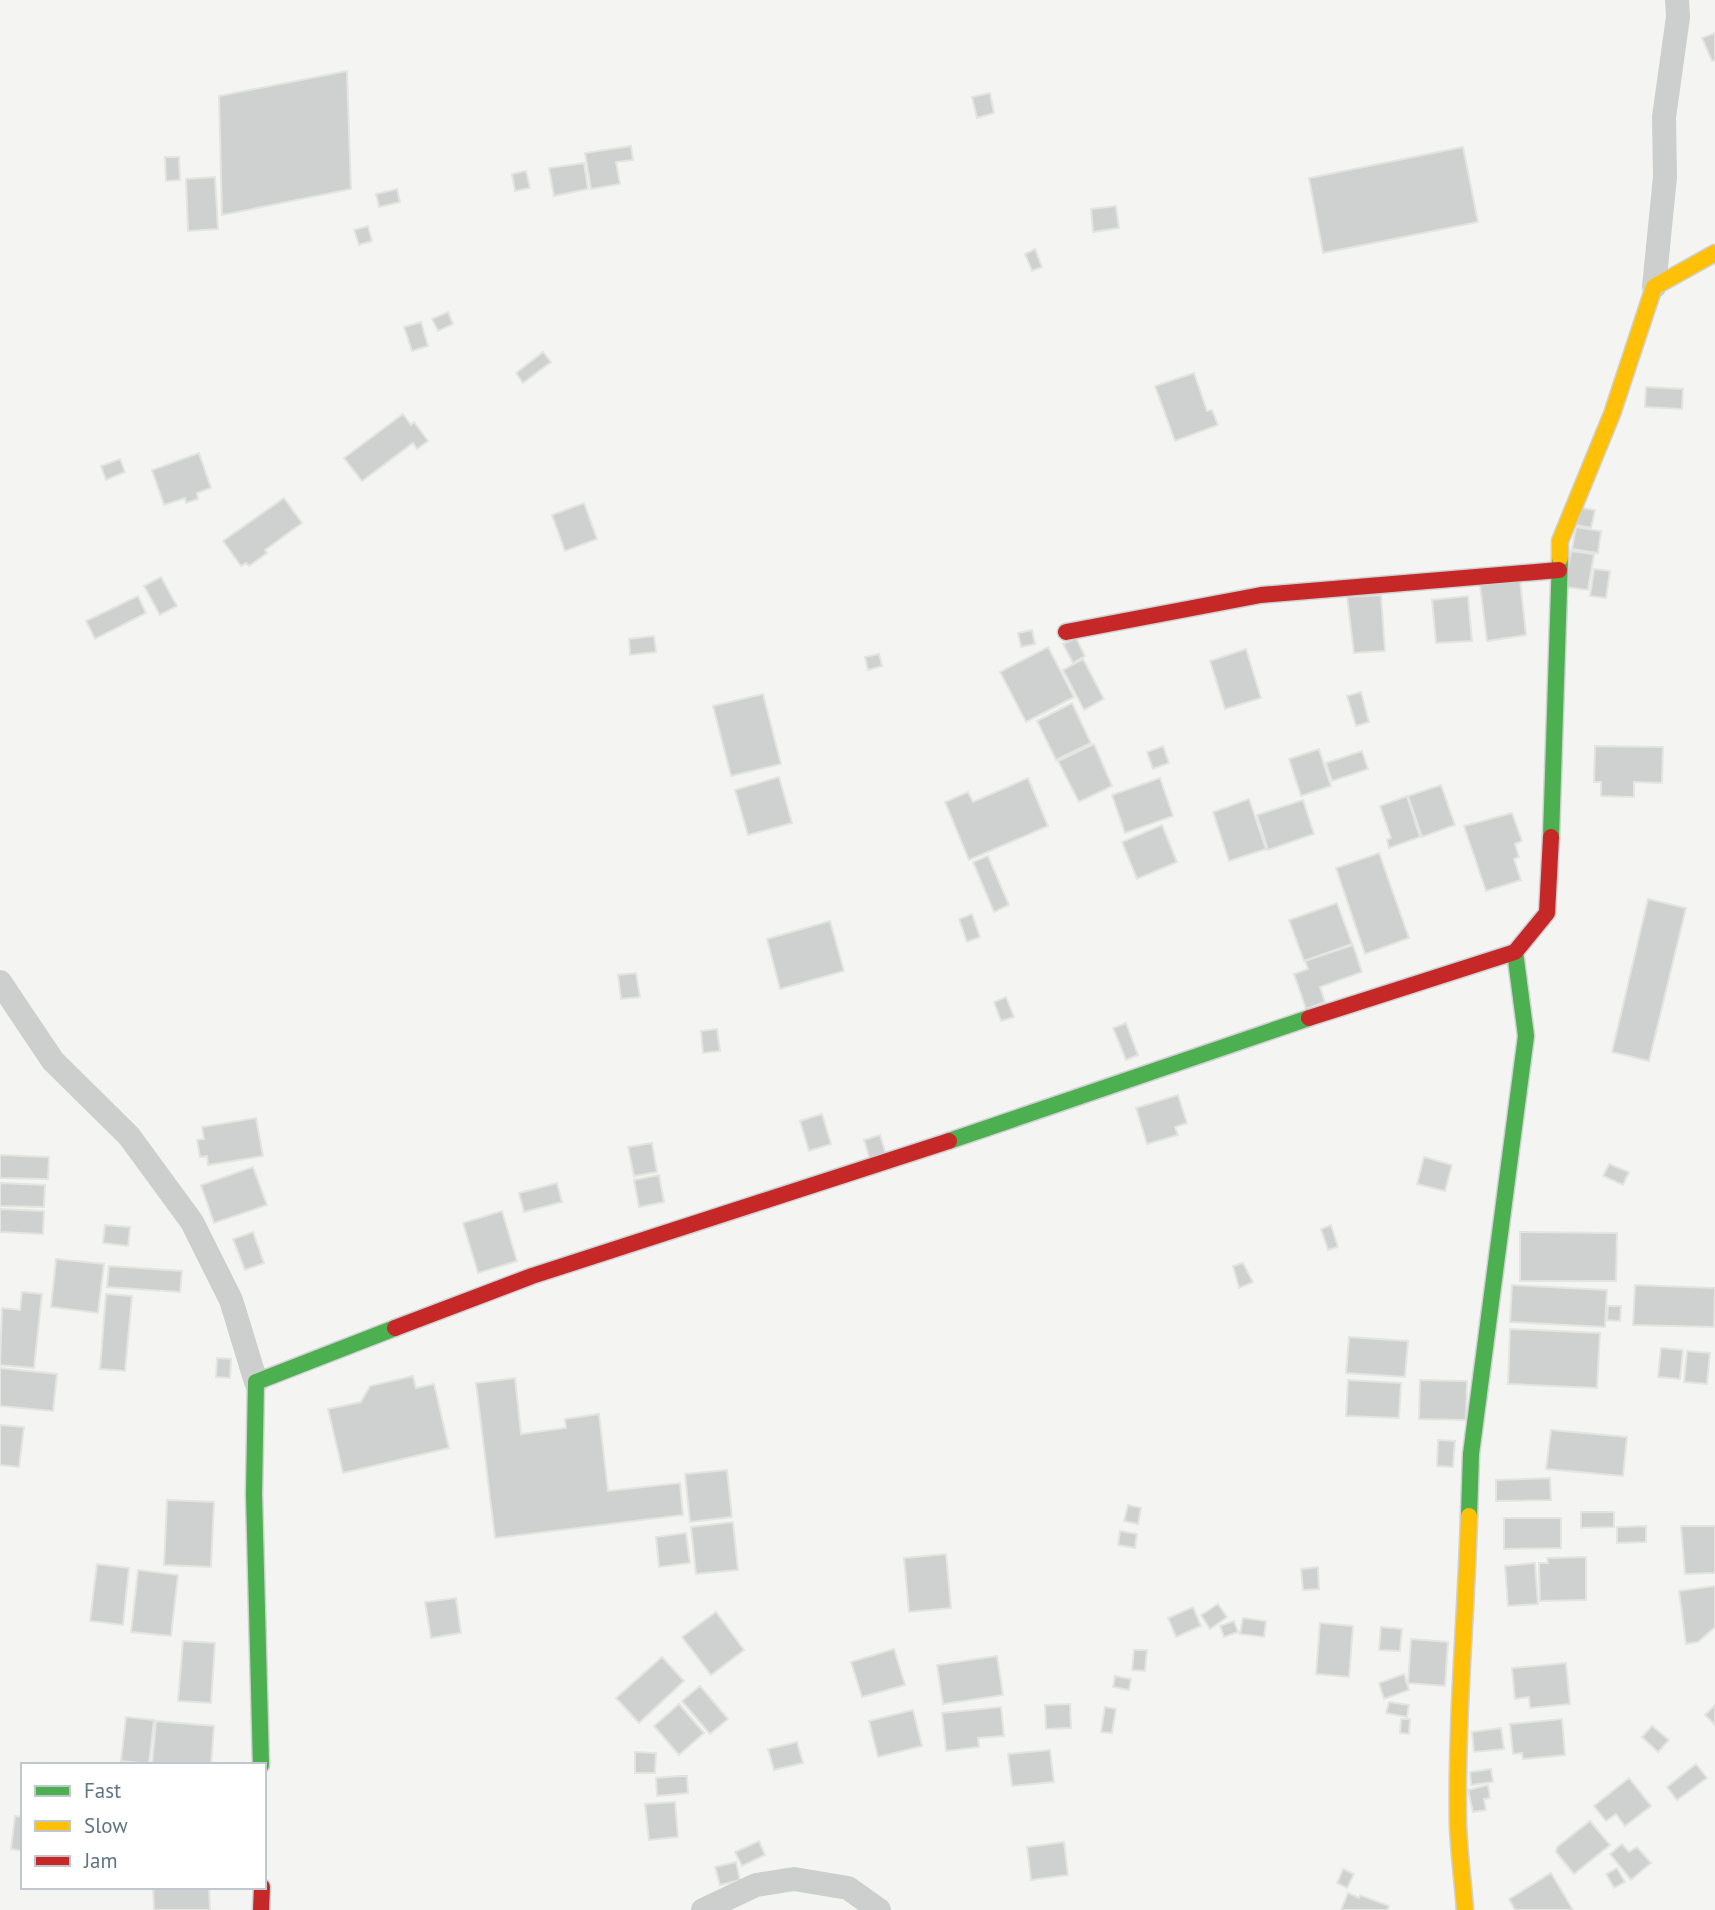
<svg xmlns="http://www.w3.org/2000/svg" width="1715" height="1910" font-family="'PT Sans',sans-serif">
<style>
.building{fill:#cfd0d0;stroke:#e4e4e2;stroke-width:2}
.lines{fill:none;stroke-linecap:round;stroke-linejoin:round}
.fast-casing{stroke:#cfd1d2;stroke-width:19}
.slow-casing{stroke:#cfd1d2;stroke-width:19}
.jam-casing{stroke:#cfd1d2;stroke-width:19}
.street{stroke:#cdcfcf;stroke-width:24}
.fast{stroke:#4caf50;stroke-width:16}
.slow{stroke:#ffc107;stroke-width:16}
.jam{stroke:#c62828;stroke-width:16}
</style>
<rect width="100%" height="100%" fill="#f4f4f2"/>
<!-- building -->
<path class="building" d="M1715,33V60L1712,61L1702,38Z
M347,71L351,189L222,215L219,96Z
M990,93L994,113L977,118L972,97Z
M631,146L633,160L616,162L620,184L591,189L585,153Z
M1463,147L1478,222L1323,253L1309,178Z
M165,157H179L180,180L166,181Z
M584,163L588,189L554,196L549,168Z
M526,171L530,188L515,191L512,174Z
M215,177L218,229L188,231L186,179Z
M397,189L400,202L379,207L376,194Z
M1116,206L1119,228L1093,232L1091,209Z
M368,226L372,241L359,245L354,230Z
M1035,249L1042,267L1032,271L1025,254Z
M448,312L453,324L438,331L432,319Z
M421,322L428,346L412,351L404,327Z
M543,352L551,362L523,383L516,373Z
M1194,373L1207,411L1212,410L1218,425L1175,441L1155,386Z
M1646,387L1683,389L1682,409L1645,407Z
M403,414L411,425L414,422L428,441L417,449L413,443L362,481L344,458Z
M199,453L211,488L197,493L198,499L186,503L185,498L164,505L152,470Z
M120,459L125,472L106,480L101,466Z
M284,498L302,523L265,550L267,553L249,566L246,563L241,566L223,541Z
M584,503L597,539L565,551L552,515Z
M1577,507L1595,510L1591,528L1573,524Z
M1576,527L1601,531L1598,553L1572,549Z
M1571,551L1594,554L1588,590L1565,587Z
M1594,569L1610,571L1606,598L1590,596Z
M161,577L177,606L160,615L144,586Z
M1520,580L1526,635L1487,641L1480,585Z
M1381,595L1385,651L1354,653L1347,597Z
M138,596L146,613L95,639L86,621Z
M1468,596L1472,641L1436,643L1432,600Z
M1032,630L1035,644L1021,647L1018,633Z
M654,636L656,652L630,655L629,639Z
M1076,638L1085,656L1073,663L1063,644Z
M1048,647L1074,697L1026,722L1000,672Z
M1246,649L1261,698L1225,709L1210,661Z
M879,654L882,666L868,670L865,657Z
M1083,659L1104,699L1084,710L1063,670Z
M1361,692L1369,722L1356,726L1347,696Z
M763,694L781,764L731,776L713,706Z
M1072,703L1091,743L1056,760L1037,721Z
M1094,744L1112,786L1079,802L1058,761Z
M1163,746L1169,763L1153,769L1147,752Z
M1595,746L1663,747L1662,783L1634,782V797L1601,796V782H1594Z
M1319,749L1331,786L1301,796L1289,759Z
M1362,751L1368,769L1332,781L1326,763Z
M779,777L792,823L748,835L735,790Z
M1028,778L1048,826L969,860L945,802L968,792L973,802Z
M1160,778L1173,816L1125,833L1112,795Z
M1441,785L1455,825L1422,837L1408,796Z
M1407,796L1420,837L1389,848L1387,840L1391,838L1380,806Z
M1249,799L1266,849L1229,861L1213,812Z
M1303,800L1314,834L1268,850L1257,815Z
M1512,813L1522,841L1515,844L1519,857L1514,859L1521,880L1486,891L1464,826Z
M1162,825L1177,862L1137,879L1122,842Z
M1379,853L1409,938L1365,954L1336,868Z
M988,856L1009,905L994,912L973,862Z
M1648,899L1686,908L1649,1061L1612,1052Z
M1337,903L1352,944L1304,961L1289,920Z
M972,914L980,937L967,942L959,919Z
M830,921L844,971L780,989L767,939Z
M1353,945L1362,972L1320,987L1325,1002L1306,1009L1294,974L1308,969L1305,961Z
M636,973L640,997L621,999L618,975Z
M1006,997L1014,1017L1001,1021L994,1002Z
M1126,1023L1138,1055L1126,1060L1113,1028Z
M717,1029L720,1051L703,1053L701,1031Z
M1178,1095L1187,1123L1175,1127L1178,1135L1147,1144L1136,1108Z
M822,1114L831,1144L809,1151L800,1121Z
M256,1118L263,1156L208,1165L207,1156L200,1157L197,1140L204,1139L202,1127Z
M880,1135L886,1155L870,1160L864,1140Z
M652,1143L657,1172L634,1176L628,1147Z
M0,1155L49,1157L48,1179L0,1178Z
M1424,1157L1452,1165L1445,1191L1417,1184Z
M1609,1164L1629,1172L1623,1185L1603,1176Z
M253,1167L267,1205L214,1223L201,1185Z
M659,1175L664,1202L639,1207L634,1180Z
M0,1183L45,1185L44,1207L0,1206Z
M557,1183L562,1202L524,1212L519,1193Z
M0,1209L44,1211L43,1234L0,1232Z
M502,1211L517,1261L478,1273L463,1223Z
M105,1225L130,1227L128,1246L103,1243Z
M1331,1225L1338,1247L1328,1250L1321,1229Z
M253,1232L264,1263L245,1270L233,1239Z
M1520,1232L1617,1233L1616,1281H1520Z
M56,1259L104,1264L98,1313L51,1307Z
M1243,1263L1253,1282L1239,1288L1233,1266Z
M109,1266L182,1271L180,1292L107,1287Z
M1512,1285L1607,1290L1605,1327L1510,1322Z
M1635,1285L1715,1288L1714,1327L1633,1325Z
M22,1292L42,1294L34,1368L0,1365L2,1308L20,1310Z
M106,1294L132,1296L125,1371L100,1369Z
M1608,1306H1621L1620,1321L1607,1320Z
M1510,1329L1600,1333L1597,1388L1508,1384Z
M1349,1337L1408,1341L1405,1377L1346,1373Z
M1661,1348L1683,1350L1680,1379L1658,1377Z
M1687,1351L1710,1353L1707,1384L1684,1382Z
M217,1358L231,1359L230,1378L216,1377Z
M0,1368L57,1374L53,1411L0,1406Z
M413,1376L416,1388L434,1384L449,1448L343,1473L328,1409L361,1402L370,1386Z
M515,1378L521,1434L566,1428L565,1419L599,1414L608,1491L680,1483L683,1515L495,1538L476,1383Z
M1348,1380L1401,1383L1399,1418L1346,1416Z
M1420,1380L1467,1381L1466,1420L1419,1419Z
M0,1425L24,1427L19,1467L0,1465Z
M1551,1430L1627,1437L1623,1476L1546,1469Z
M1438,1440L1455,1441L1453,1467L1437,1466Z
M727,1470L732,1517L690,1522L685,1474Z
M1550,1478L1551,1500L1496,1501V1480Z
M167,1500L214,1502L211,1567L164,1565Z
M1128,1505L1141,1508L1138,1524L1124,1521Z
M1581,1512H1614V1527L1581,1528Z
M1504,1518H1561V1548L1504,1549Z
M733,1522L738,1570L696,1574L691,1527Z
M1646,1526V1542L1617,1543V1527Z
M1681,1526H1715V1573L1685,1574Z
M1120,1531L1137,1534L1135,1548L1118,1545Z
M686,1533L690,1563L659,1567L656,1537Z
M946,1554L951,1608L909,1612L904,1558Z
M1586,1557V1600L1540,1601L1539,1563H1548L1547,1558Z
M1535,1563L1538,1604L1508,1606L1505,1566Z
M97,1564L129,1568L123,1625L90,1621Z
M1318,1567L1319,1589L1303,1590L1301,1569Z
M138,1570L178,1575L171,1636L131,1632Z
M1715,1586V1627L1698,1642L1686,1644L1679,1591Z
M456,1598L461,1633L431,1638L425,1602Z
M1218,1604L1227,1617L1210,1629L1201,1615Z
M1193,1607L1201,1626L1176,1637L1168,1618Z
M716,1612L744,1650L711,1675L682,1637Z
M1243,1618L1266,1621L1264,1637L1240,1634Z
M1234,1621L1238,1632L1224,1637L1220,1626Z
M1320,1623L1353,1626L1349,1677L1316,1674Z
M1381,1627L1402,1629L1400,1651L1379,1650Z
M1411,1639L1448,1642L1445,1686L1408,1683Z
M183,1641L215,1643L211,1703L178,1701Z
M894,1649L905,1685L862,1697L851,1662Z
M1134,1650H1147L1145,1671L1132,1670Z
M997,1656L1003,1695L943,1704L937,1665Z
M662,1657L684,1681L639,1723L616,1698Z
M1566,1663L1570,1704L1530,1708L1529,1697L1515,1699L1512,1668Z
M1404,1674L1409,1690L1384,1699L1379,1683Z
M1115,1676L1131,1679L1129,1690L1113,1687Z
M700,1686L728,1719L710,1734L682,1701Z
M1389,1702L1409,1705L1407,1717L1386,1713Z
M679,1704L704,1733L679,1755L654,1726Z
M1070,1704L1071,1728L1046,1729L1045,1705Z
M1715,1705V1725L1705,1715Z
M1001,1707L1004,1736L978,1738L979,1747L946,1751L942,1713Z
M1105,1707L1116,1709L1112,1733L1101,1732Z
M913,1710L922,1746L878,1757L869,1721Z
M126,1717L154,1720L149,1764L121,1761Z
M1401,1719H1410L1409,1734L1400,1733Z
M1562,1719L1565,1755L1523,1759L1522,1753L1513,1754L1510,1724Z
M156,1721L214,1726L211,1765L152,1764Z
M1652,1726L1669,1740L1658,1752L1642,1737Z
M1501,1728L1504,1749L1474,1752L1472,1732Z
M797,1742L803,1763L774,1770L768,1749Z
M1050,1750L1054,1782L1012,1786L1008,1754Z
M635,1752L656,1753L655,1773H635Z
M1696,1764L1707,1778L1677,1800L1667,1787Z
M1491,1769L1493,1782L1471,1785L1470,1772Z
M678,1776H687L688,1793L657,1796L656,1778Z
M1629,1778L1651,1806L1625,1826L1616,1814L1606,1821L1594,1806Z
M1488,1785L1490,1798L1484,1799L1486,1810L1473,1812L1468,1790Z
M675,1802L678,1837L649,1840L645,1804Z
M15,1816L23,1817V1851L11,1849Z
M1590,1821L1610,1845L1574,1874L1556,1852L1557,1847Z
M759,1841L765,1855L742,1866L735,1852Z
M1064,1842L1068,1875L1031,1880L1027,1847Z
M1622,1844L1629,1852L1637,1847L1651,1863L1631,1880L1610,1854Z
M736,1862L740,1880L720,1885L715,1867Z
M1617,1868L1625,1882L1614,1888L1606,1874Z
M1343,1869L1354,1874L1347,1888L1337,1883Z
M1551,1873L1573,1910H1515L1509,1899Z
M153,1887H209L210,1910H154Z
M1348,1893L1359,1898L1360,1895L1389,1906L1387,1910H1341Z"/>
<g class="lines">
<defs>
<path id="fast" d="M1551,837L1560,558
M949,1141L1309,1018
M1469,1516L1471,1454L1526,1036L1515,952
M261,1765L254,1494L256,1382L395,1328"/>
<path id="slow" d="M1560,558V541L1612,414L1654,287L1715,253
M1465,1910C1463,1882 1459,1853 1458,1825C1456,1722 1466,1619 1469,1516"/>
<path id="jam" d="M1066,632L1261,595L1559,570
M1309,1018L1515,952L1547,913L1551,837
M395,1328L532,1276L949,1141
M261,1910L262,1887"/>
</defs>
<!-- fast casing -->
<use href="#fast" class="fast-casing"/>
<!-- slow casing -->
<use href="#slow" class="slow-casing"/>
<!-- jam casing -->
<use href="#jam" class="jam-casing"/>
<!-- street -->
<path class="street" d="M1654,287L1665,177L1664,117L1678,17L1677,0
M0,982L53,1061L129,1136L192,1222L231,1300L256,1382
M703,1910L756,1885L794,1879L848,1888L879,1910"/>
<!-- fast -->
<use href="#fast" class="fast"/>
<!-- slow -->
<use href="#slow" class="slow"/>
<!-- jam -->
<use href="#jam" class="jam"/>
</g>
<!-- legend -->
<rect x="21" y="1763" width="245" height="126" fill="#ffffff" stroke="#c0c7ce" stroke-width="2"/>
<rect x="35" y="1786" width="35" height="10" fill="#4caf50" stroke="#c0c7ce" stroke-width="2"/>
<text x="84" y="1798" font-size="21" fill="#617485">Fast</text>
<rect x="35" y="1821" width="35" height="10" fill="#ffc107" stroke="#c0c7ce" stroke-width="2"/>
<text x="84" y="1833" font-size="21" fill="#617485">Slow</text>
<rect x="35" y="1856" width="35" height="10" fill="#c62828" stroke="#c0c7ce" stroke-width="2"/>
<text x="84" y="1868" font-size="21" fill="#617485">Jam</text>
</svg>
